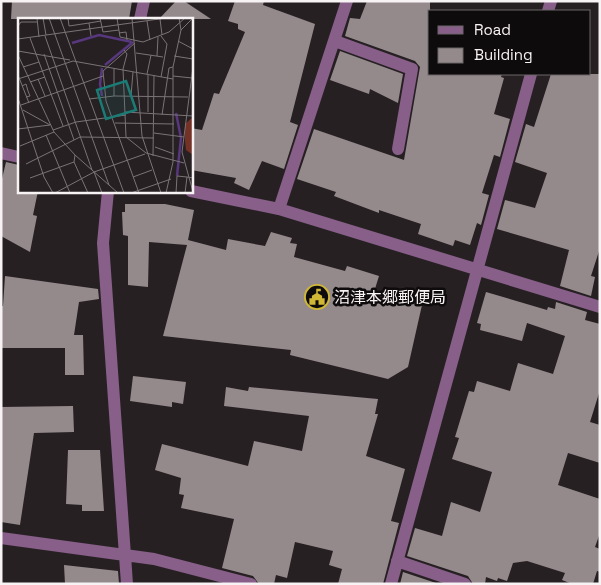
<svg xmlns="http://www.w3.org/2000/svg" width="601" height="585" font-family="'Space Grotesk','Noto Sans JP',sans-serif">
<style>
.building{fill:#948a8c}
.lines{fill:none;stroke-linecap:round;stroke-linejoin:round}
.service{stroke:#875f89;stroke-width:12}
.minor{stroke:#875f89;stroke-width:12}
.labels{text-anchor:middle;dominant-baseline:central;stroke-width:5;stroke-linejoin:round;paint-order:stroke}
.poi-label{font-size:16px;fill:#f7f2f4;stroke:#0e0b0c;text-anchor:start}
.inset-river{fill:none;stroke:#57377d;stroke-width:2.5}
.inset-road{fill:none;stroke:#7a7477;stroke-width:1}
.view{fill:#1b7c75;fill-opacity:0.15;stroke:#1b7c75;stroke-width:2.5}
.inset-edge{fill:none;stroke:#f7f2f4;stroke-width:2.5}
</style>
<rect width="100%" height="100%" fill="#272023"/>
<!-- building -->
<path class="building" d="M12,1H132L129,19H11Z
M176,1H184L211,19H159Z
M235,1H264L263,5L315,24L290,122L298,125L284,169L262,161L249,190L234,183L236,178L191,170V128L202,130L214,93L219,94L245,32L238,29V24L228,21Z
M367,1H430V74H502L501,77L504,78L494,114L510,119L500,157L494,155L482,193L489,195L481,225L477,223L470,245L455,240L453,246L418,234L421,224L379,210V213L334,196L336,192L297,179L314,129L404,160L420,67L415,61L345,36L350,18L360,19Z
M340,51L403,74L398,103L370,89L369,94L330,80Z
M551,74H600V248L591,276L595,277L591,296L560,286L569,250L497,229L505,200L535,208L547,173L515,162L526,124L534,127Z
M6,162L19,165V191H38L33,215L37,216L30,252L1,236V183Z
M125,204H165L194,210L188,240L226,250L228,239L265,246L271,232L292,238L290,243L297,244L294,257L345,271L347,266L379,276L374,292L422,305L408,367L388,379L290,355L291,350L163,336L187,245L149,242L148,287L128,285V236L123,235L122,212H125Z
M5,276L98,289L99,299L79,302L74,335H83L84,375H65V348H1V306H3Z
M486,292L547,310L548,307L555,309L556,302L587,312L585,320L600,324V390L590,422L600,425V463L568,453L558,485L600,499V533L595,547L600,549V572L597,571L593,584H572L562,580L565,573L527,561L513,563L507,581L498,578L497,581L486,577L485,584H473L468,576L407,556L415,528L442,536L451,502L480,512L492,472L452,459L459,438L455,437L469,391L474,392L477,381L510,391L518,363L553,374L565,336L527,323L522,341L480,330L481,324L477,323Z
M133,376L186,382L183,404L172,402V407L130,401Z
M226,387L248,391L249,387L378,399L375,414H378L366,456L405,469L391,521L399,523L383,584H338L342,569L329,565L333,551L295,542L287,578L276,575L274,584H259L253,576L222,568L234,519L181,508L184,495L179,494L181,478L155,470L162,444L248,466L254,441L302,451L309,416L224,406Z
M73,406L74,432L34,433L20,525L1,522V407Z
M68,450H100L104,511H82V505L66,504Z
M64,565L118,571L119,584H65Z
M403,572L439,584H400Z"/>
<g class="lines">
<!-- service -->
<path class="service" d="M335,41L412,69L398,149"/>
<!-- minor -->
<path class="minor" d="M548,11L551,1
M140,19L144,1
M1,153L19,157
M108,191L103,243L127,584
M191,191L279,209L600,307
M279,209L347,1
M1,538L154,559L251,584
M397,561L465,584
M391,584L531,74"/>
</g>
<!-- icons -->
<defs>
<symbol id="civic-ring" viewBox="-11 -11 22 22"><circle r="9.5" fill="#0e0b0c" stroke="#d0b736" stroke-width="1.5"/><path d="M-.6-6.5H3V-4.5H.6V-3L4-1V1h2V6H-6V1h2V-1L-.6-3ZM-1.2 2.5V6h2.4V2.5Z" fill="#d0b736"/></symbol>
</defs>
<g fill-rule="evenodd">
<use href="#civic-ring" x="303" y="283" width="28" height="28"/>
</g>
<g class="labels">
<!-- poi labels -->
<g class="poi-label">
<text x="334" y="297">沼津本郷郵便局</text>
</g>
</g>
<!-- overview -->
<g transform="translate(18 18)">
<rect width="175" height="175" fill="#272023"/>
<path d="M175,99V137L168,132L167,123V106Z" fill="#743227"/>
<path class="inset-river" d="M54,25L81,17L114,24M87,47L115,24M84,78L82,66L84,50M158,95L163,120L159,158"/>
<path class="inset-road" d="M19,0L21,19M25,0L28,17M31,0L91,167M42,0L106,175M50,0L51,8L71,5M82,0L85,14L101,12M99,0L102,19L125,24L151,14L167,0M114,0L124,118L143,175M142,1L144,17M129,3L132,22M0,8L3,4H19M163,12L175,0M101,15L108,14L109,22M27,18L74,152M73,18L71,5L83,3M143,18L149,26L143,59M12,20L45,108M0,21L148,0M160,23L175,31M117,25L85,53L88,83L121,175M106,32L109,36L105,51L108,119L128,135L166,145M0,33L52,42M118,35L145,39M26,36L56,122M0,37L36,114L57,137L100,175M139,38L140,19M156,38L175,41M5,49L21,44M175,49L164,134L175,174M96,50V78M129,56L133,37M0,57L11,85M155,58L174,60M0,61L55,43L155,61M20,61L27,78M12,64L27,59M4,68L8,66L10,73L12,78L8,79M113,78L115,54M0,80L26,159L35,175M71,81L96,78L170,79M3,87L85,58M5,92L32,107M107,94L175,98M130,94V57M144,97L151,50L155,49M97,105L156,106M0,111L32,107M35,112L58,104L108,97M136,115L166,119M28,117L52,175M2,128L36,114M137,129L156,136M57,137L56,144L70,175M135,138L136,57M8,146L62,119L136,120M76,154L84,175M115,159L134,152M12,160L56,144M37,175L76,154L127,136M113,175L153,161M148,175L155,144V49L163,12L161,0M158,175L159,158L169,159M167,175L169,159L175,160"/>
<path class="view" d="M108,63L118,92L88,101L79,72Z"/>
<rect width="175" height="175" class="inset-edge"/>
</g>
<!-- border -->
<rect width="601" height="585" fill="none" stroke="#f7f2f4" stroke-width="5"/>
<!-- legend -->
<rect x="428" y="10" width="162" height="65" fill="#0e0b0c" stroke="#6b6769"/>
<rect x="438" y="26" width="25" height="8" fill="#875f89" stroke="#6b6769"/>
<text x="474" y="35" font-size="15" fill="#f7f2f4">Road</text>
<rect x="438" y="48" width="25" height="15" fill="#948a8c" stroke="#6b6769"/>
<text x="474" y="60" font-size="15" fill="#f7f2f4">Building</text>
</svg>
